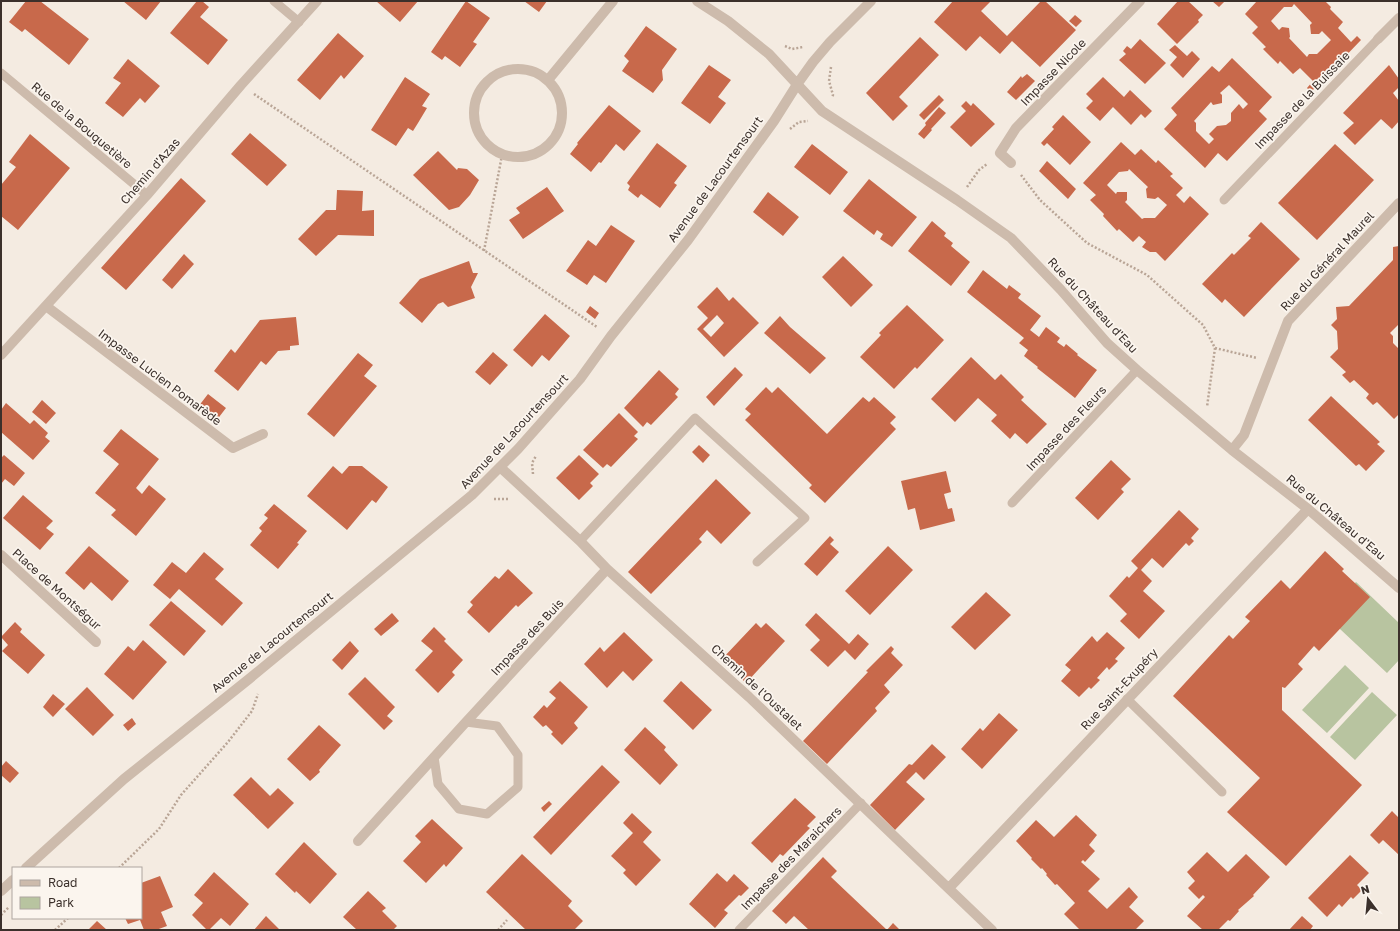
<svg xmlns="http://www.w3.org/2000/svg" width="1400" height="931" font-family="'Golos Text',sans-serif">
<style>
.green{fill:#b8c4a0}
.building{fill:#c8694b;fill-rule:evenodd}
.lines{fill:none;stroke-linecap:round;stroke-linejoin:round}
.path{stroke:#b9a596;stroke-width:2.5;stroke-dasharray:2 2;stroke-linecap:butt}
.lane{stroke:#cdbbac;stroke-width:9}
.street{stroke:#cdbbac;stroke-width:10}
.labels{text-anchor:middle;dominant-baseline:central;stroke-width:3.5;stroke-linejoin:round;paint-order:stroke}
.street-label{font-size:12px;fill:#3b302b;stroke:#fbf5ee}
</style>
<rect width="100%" height="100%" fill="#f4ebe1"/>
<!-- green -->
<path class="green" d="M1356,582L1399,623V660L1387,673L1325,615Z
M1345,665L1369,688L1327,733L1302,710Z
M1372,692L1397,715L1355,760L1330,737Z"/>
<!-- building -->
<path class="building" d="M26,1H40L89,39L69,65L25,29L22,32L9,22Z
M123,1H161L146,20Z
M197,1H202L209,7L200,17L228,40L208,65L170,33Z
M376,1H418L400,22Z
M466,1L490,18L473,42L477,44L460,67L445,56L442,60L431,52Z
M524,1H547L539,12Z
M953,1H991L981,11L1007,36L1041,1H1045L1076,30L1040,67L1012,41L1000,54L980,36L966,51L934,22Z
M1178,1H1188L1203,15L1198,20L1199,22L1177,44L1157,24Z
M1212,1H1225L1219,7Z
M1257,1H1325L1331,7L1330,9L1343,22L1338,28L1351,42L1357,36L1361,40L1311,92L1307,88L1313,81L1300,68L1293,74L1280,61L1278,64L1263,49L1266,47L1252,33L1258,27L1245,14ZM1294,4L1312,23L1310,25L1311,34H1319L1322,31L1331,40L1317,54H1309L1307,57L1289,38L1290,37L1289,28L1282,27L1279,30L1271,21L1284,7H1292Z
M1075,15L1082,21L1076,27L1069,21Z
M646,26L677,49L662,70L663,80L653,93L622,71L629,61L624,56Z
M338,33L364,56L344,79L341,75L320,100L297,80Z
M920,37L939,55L899,97L908,106L893,121L866,93Z
M1140,39L1166,63L1145,84L1119,60L1126,54L1123,51L1127,46L1131,49Z
M1175,45L1187,56L1192,51L1200,59L1183,78L1170,65L1177,57L1169,50Z
M1232,58L1272,97L1259,111L1267,119L1227,161L1218,153L1205,168L1164,129L1177,115L1171,108L1212,66L1219,72ZM1229,85L1248,104L1243,109L1239,104L1231,113V121L1226,125L1217,126L1209,134L1214,139L1209,144L1196,131V123L1194,121L1211,102L1213,105L1222,103V95L1220,93Z
M128,59L160,86L145,103L140,98L123,117L105,103L121,83L113,78Z
M709,65L731,80L718,97L726,103L710,124L681,103Z
M1389,65L1399,79V87L1393,93L1399,101V121L1392,129L1381,119L1355,145L1343,133L1354,123L1343,113Z
M1027,74L1035,81L1016,100L1007,92L1021,76L1022,78Z
M405,77L430,94L422,106L427,108L418,123L413,131L408,128L396,146L371,130Z
M1103,77L1124,97L1130,90L1152,111L1145,118L1141,114L1131,125L1113,107L1100,121L1086,108L1093,101L1086,94Z
M939,95L944,100L924,120L919,115Z
M966,101L971,106L973,103L995,124L971,147L950,127L966,111L961,106Z
M609,105L641,131L624,151L616,144L601,163L599,162L591,172L570,154L578,144L577,143Z
M939,107L946,113L931,129L932,130L924,139L918,134L926,125L925,123Z
M1063,115L1091,142L1070,165L1047,143L1044,146L1041,143L1054,129L1052,127Z
M250,133L287,165L267,186L231,154Z
M30,134L70,168L18,230L1,216V185L16,167L9,162Z
M1121,142L1135,155L1141,149L1156,163L1158,160L1173,174L1170,176L1183,188L1176,195L1184,203L1190,196L1209,214L1165,261L1156,252H1150L1142,247L1146,242L1139,236L1133,242L1119,229L1117,231L1103,216L1104,214L1090,200L1096,195L1083,183ZM1129,169L1148,187L1146,189L1147,198L1155,199L1158,197L1167,205L1155,218H1144L1142,219L1125,202L1127,200V192H1117L1116,194L1107,185L1119,172L1128,171Z
M657,143L687,166L674,183L677,185L660,208L641,194L638,198L628,190L630,186L627,183Z
M812,144L848,172L830,195L794,167Z
M1335,144L1374,180L1317,240L1278,203Z
M438,151L457,170L458,168L467,169L479,180L470,195L459,207L449,210L413,175Z
M1047,161L1076,189L1068,199L1039,171Z
M181,178L206,201L126,290L101,268Z
M869,179L917,217L892,247L880,239L883,234L877,230L874,235L843,211Z
M547,187L564,211L523,239L509,220L520,213L516,208Z
M337,190L363,191L362,211L374,210V236L338,235L316,256L298,239L326,210H336Z
M768,192L799,217L783,236L753,212Z
M932,221L946,233L944,236L953,243L951,246L970,262L951,286L908,251Z
M1261,222L1300,259L1244,317L1225,299L1222,303L1202,284L1232,253L1234,255L1251,238L1248,236Z
M611,225L635,241L606,283L594,275L587,285L566,271L588,240L596,246Z
M1399,246V326L1398,325L1390,333L1393,336V343L1399,349V414L1394,419L1377,402L1373,405L1366,398L1369,394L1354,380L1350,383L1342,375L1346,372L1330,357L1338,349L1337,331L1331,325L1337,319L1336,307L1349,306L1393,260V247Z
M184,254L194,264L172,289L162,280Z
M843,256L873,285L851,307L822,277Z
M469,261L473,273H478L471,287L475,298L448,307L443,302L438,304L422,323L399,303L420,279Z
M983,270L1007,289L1009,285L1021,294L1018,298L1041,316L1030,330L1039,337L1046,327L1060,338L1057,342L1064,347L1066,344L1078,354L1077,355L1097,370L1075,398L1037,368L1038,367L1024,356L1028,350L1019,343L1024,338L967,292Z
M717,287L729,301L733,297L759,323L724,357L697,329L708,318L697,307ZM717,315L724,323L711,337L703,329Z
M907,305L944,340L917,369L915,367L894,389L860,357L881,335L879,333Z
M590,306L599,313L595,319L586,312Z
M545,314L570,336L549,361L542,355L532,367L513,350Z
M780,316L790,327L826,358L810,374L764,333Z
M296,317L299,345L290,346V350L278,351L266,365L261,361L238,391L214,371L231,349L235,353L260,320Z
M493,352L508,365L490,385L475,372Z
M358,353L373,365L364,376L377,386L334,437L307,414Z
M971,357L995,380L1001,374L1024,397L1021,400L1047,424L1027,444L1015,433L1010,439L991,421L997,415L978,398L955,422L931,399Z
M735,367L743,375L714,406L706,397Z
M659,370L679,389L675,394L678,397L651,425L647,422L643,427L624,408Z
M766,387L772,393L778,387L827,434L863,397L869,402L874,397L896,417L890,423L896,429L825,503L809,488L812,485L745,420L751,414L745,409Z
M208,394L226,408L216,421L198,407Z
M1331,396L1380,442L1377,444L1385,451L1366,471L1359,464L1356,466L1308,420Z
M42,400L56,413L46,424L32,412Z
M6,403L30,424L34,420L48,433L45,437L50,441L33,460L1,432V410Z
M619,413L638,432L634,436L638,439L611,467L607,464L603,468L583,450Z
M121,429L159,459L136,488L142,494L149,485L166,499L136,536L111,515L116,510L95,493L119,464L103,451Z
M699,445L710,455L703,463L692,452Z
M4,455L25,473L14,486L5,479L1,484V458Z
M579,455L599,474L590,483L593,486L579,500L556,478Z
M1111,460L1131,479L1121,489L1124,492L1098,520L1075,498Z
M333,466L342,474L349,466H362L388,487L376,503L372,500L347,530L307,496Z
M946,471L951,492L944,494L948,509L952,508L955,521L920,530L915,508L908,510L901,481Z
M716,479L751,513L721,544L707,530L699,539L702,542L651,594L628,572Z
M23,495L53,521L46,528L54,534L40,550L3,518Z
M274,504L307,531L297,543L299,544L278,569L250,545L262,531L259,528L268,518L264,515Z
M1179,510L1199,529L1191,538L1194,541L1189,546L1186,543L1163,568L1152,558L1141,570L1152,581L1143,591L1165,611L1139,639L1120,621L1127,614L1109,596L1127,576L1129,578L1138,568L1131,561Z
M830,536L834,540L830,544L839,552L817,576L804,564Z
M89,546L129,581L112,601L91,582L84,590L65,573Z
M888,546L913,570L870,615L845,591Z
M1325,551L1344,569L1342,571L1370,597L1319,651L1314,646L1298,664L1303,669L1285,688L1282,687V710L1362,785L1286,866L1227,812L1260,778L1173,696L1229,635L1233,639L1250,621L1245,617L1281,580L1290,589Z
M204,552L224,569L215,579L243,603L222,626L179,589L170,599L153,585L172,562L186,573Z
M508,569L533,593L518,607L516,605L489,633L467,612L473,605L470,602L495,576L499,579Z
M986,592L1011,615L975,650L951,627Z
M171,601L206,631L184,656L149,625Z
M392,613L399,621L381,636L374,629Z
M816,613L849,644L858,634L869,644L855,660L845,650L828,667L810,650L820,640L805,625Z
M15,622L22,629L20,632L45,655L28,674L2,651L8,645L1,637Z
M756,623L761,628L766,623L785,641L746,683L722,659Z
M434,627L446,639L444,641L463,660L452,672L455,675L438,693L415,670L433,651L421,641Z
M624,632L653,660L633,681L623,671L607,688L584,664L600,647L604,652Z
M1107,632L1125,648L1115,659L1118,661L1109,670L1107,667L1097,678L1100,680L1091,689L1089,687L1079,697L1061,681L1071,670L1065,665L1092,636L1097,642Z
M143,640L167,662L133,700L104,674L128,646L134,651Z
M350,641L359,651L342,670L332,660Z
M891,646L894,649L891,653L903,665L884,685L890,692L875,708L877,711L827,764L803,741L868,672L866,671Z
M365,677L395,707L387,716L393,721L384,730L348,694Z
M560,681L588,707L574,723L578,728L562,745L551,734L553,732L546,725L543,727L533,717L544,705L547,708L556,698L549,692Z
M681,681L712,710L693,730L663,701Z
M87,687L114,715L93,736L65,709Z
M53,694L65,704L53,717L43,707Z
M999,713L1018,730L982,769L961,749L980,728L983,731Z
M132,718L136,724L128,731L123,725Z
M319,725L341,745L319,770L320,772L310,781L287,759Z
M645,727L666,747L664,750L678,765L660,785L624,750Z
M932,744L946,757L924,780L916,772L906,782L925,799L895,830L870,805L909,764L912,765Z
M6,761L19,773L10,783L1,775V767Z
M602,765L620,782L551,855L533,837Z
M251,777L270,796L278,788L294,803L268,829L233,795Z
M795,798L816,817L807,826L810,828L783,856L780,854L772,863L751,843Z
M549,801L552,804L544,812L541,808Z
M1392,811L1399,818V855L1383,840L1379,844L1370,835Z
M632,813L652,832L643,842L661,860L636,886L623,873L626,870L611,856L633,833L623,823Z
M1076,815L1097,835L1089,845L1095,851L1085,862L1083,860L1081,862L1100,879L1088,891L1107,909L1129,887L1138,897L1129,907L1144,921L1135,930H1080L1064,914L1075,903L1057,884L1055,885L1046,875L1047,874L1042,868L1041,869L1031,859L1032,858L1016,841L1036,820L1054,837Z
M432,819L463,848L446,867L444,864L426,883L403,861L421,842L415,836Z
M304,842L337,874L310,904L296,891L295,893L275,874Z
M1207,852L1228,872L1246,854L1270,877L1253,895L1254,896L1238,910L1239,911L1230,921L1228,920L1218,930H1203L1187,916L1205,897L1203,895L1199,899L1188,888L1195,881L1187,872Z
M522,854L572,901L568,906L583,921L574,930H526L486,892Z
M1350,855L1369,873L1357,885L1362,890L1353,899L1351,897L1342,907L1339,904L1327,917L1308,898Z
M823,857L837,871L831,877L887,930L893,923L900,930H809L794,916L786,924L772,911Z
M214,872L249,904L230,926L221,918L209,930H207L192,915L203,903L194,895Z
M717,873L727,882L734,874L749,888L741,896L739,895L724,910L728,913L715,928L689,904Z
M160,876L173,907L161,912L167,926L156,930H144L140,920L128,924L125,918H141V883Z
M368,891L386,908L382,911L397,926L393,930H357L343,917Z
M266,916L280,930H254Z
M1302,916L1313,926L1310,930H1289Z
M97,921L107,930H88Z"/>
<g class="lines">
<!-- path -->
<path class="path" d="M785,46L792,49L803,47
M831,67L829,81L833,95L832,97
M254,94L597,327
M790,129L799,122L808,121
M1021,175L1040,200L1087,243L1147,275L1203,325L1215,348L1207,407
M967,187L979,170L987,164
M484,251L502,155
M1215,348L1257,358
M533,474L532,463L536,456
M494,499H509
M119,868L159,829L181,795L228,742L252,711L258,694
M1,915L9,907
M55,930L68,918
M498,930L507,920"/>
<!-- lane -->
<path class="lane" d="M274,1L299,22
M1,73L147,195
M1224,200L1378,39
M1012,503L1137,370
M580,541L695,418L805,518L757,562
M1127,699L1222,792
M434,757L438,784L459,809L487,814L518,787V755L497,726L466,722
M739,930L861,803"/>
<!-- street -->
<path class="street" d="M697,1L728,21L769,54L822,111L957,200L1011,238L1061,290L1107,343L1137,370L1232,450L1308,509L1399,588
M1378,39L1399,18
M474 113a44 44 0 1 1 88 0a44 44 0 1 1-88 0Z
M548,80L613,1
M1011,163L1000,153L1016,128L1140,1
M46,306L233,448L263,434
M1,355L147,195L241,85L317,1
M1232,450L1244,435L1288,321L1399,203
M500,467L580,541L607,569L749,697L992,930
M1,555L96,642
M358,841L466,722L607,569
M26,868L124,779L249,679L472,495L518,449L580,379L611,336L688,240L774,121L798,83L813,62L830,42L871,1
M949,888L1308,509
M1,891L13,880"/>
</g>
<g class="labels">
<!-- street labels -->
<g class="street-label">
<text transform="translate(1053 72) rotate(-46)">Impasse Nicole</text>
<text transform="translate(1302 100) rotate(-46)">Impasse de la Buissaie</text>
<text transform="translate(82 125) rotate(40)">Rue de la Bouquetière</text>
<text transform="translate(150 171) rotate(-49)">Chemin d'Azas</text>
<text transform="translate(715 179) rotate(-54)">Avenue de Lacourtensourt</text>
<text transform="translate(1327 261) rotate(-47)">Rue du Général Maurel</text>
<text transform="translate(1093 305) rotate(47)">Rue du Château d'Eau</text>
<text transform="translate(160 377) rotate(37)">Impasse Lucien Pomarède</text>
<text transform="translate(1066 428) rotate(-47)">Impasse des Fleurs</text>
<text transform="translate(514 431) rotate(-47)">Avenue de Lacourtensourt</text>
<text transform="translate(1336 517) rotate(40)">Rue du Château d'Eau</text>
<text transform="translate(57 589) rotate(42)">Place de Montségur</text>
<text transform="translate(527 637) rotate(-47)">Impasse des Buis</text>
<text transform="translate(272 642) rotate(-39)">Avenue de Lacourtensourt</text>
<text transform="translate(757 687) rotate(43)">Chemin de l'Oustalet</text>
<text transform="translate(1119 689) rotate(-47)">Rue Saint-Exupéry</text>
<text transform="translate(791 858) rotate(-46)">Impasse des Maraichers</text>
</g>
</g>
<!-- border -->
<rect width="1400" height="931" fill="none" stroke="#3b302b" stroke-width="4"/>
<!-- legend -->
<rect x="12" y="867" width="130" height="52" fill="#fbf5ee" stroke="#aea6a0"/>
<rect x="20" y="880" width="20" height="6" fill="#cdbbac" stroke="#aea6a0"/>
<text x="48" y="887" font-size="12" fill="#3b302b">Road</text>
<rect x="20" y="897" width="20" height="12" fill="#b8c4a0" stroke="#aea6a0"/>
<text x="48" y="907" font-size="12" fill="#3b302b">Park</text>
<!-- north arrow -->
<g transform="translate(1368 899) rotate(344)" stroke="#fbf5ee" stroke-width="3" paint-order="stroke">
<path d="M0-3L7 15L0 10L-7 15Z" fill="#3b302b"/>
<text y="-6" font-size="11" font-weight="bold" text-anchor="middle" fill="#3b302b">N</text>
</g>
</svg>
